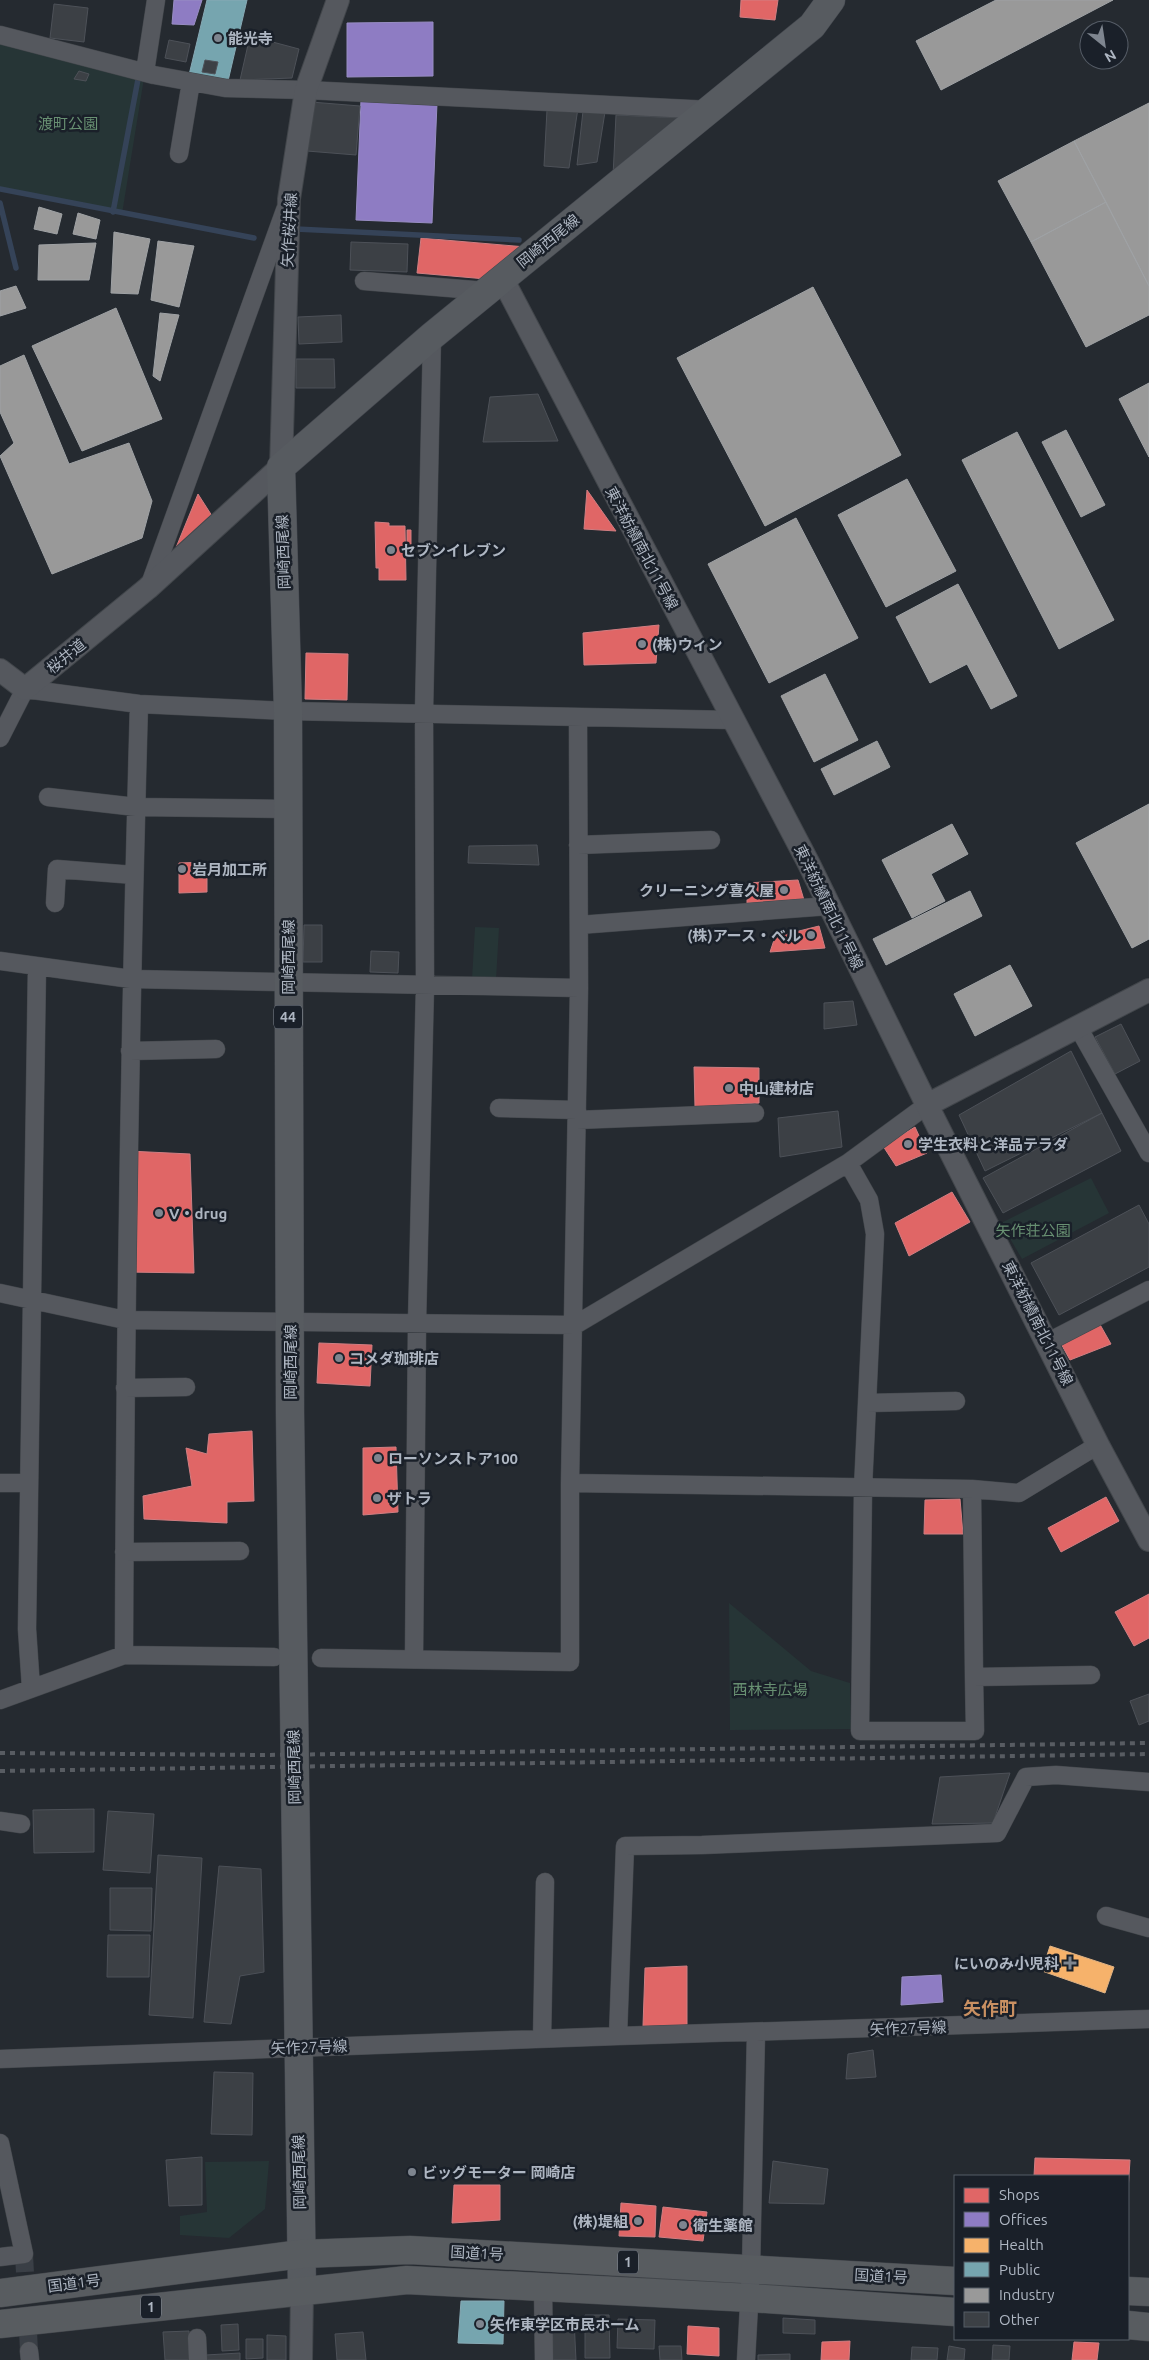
<svg xmlns="http://www.w3.org/2000/svg" width="1149" height="2360" font-family="Ubuntu,'Noto Sans JP',sans-serif">
<style>
.green{fill:#263536}
.shops{fill:#e06666;stroke:#d17e82}
.offices{fill:#8e7cc3;stroke:#988dc3}
.health{fill:#f6b26b;stroke:#e0b385}
.public{fill:#76a5af;stroke:#87aab5}
.industry{fill:#999;stroke:#9fa2a5}
.lines{fill:none;stroke-linecap:round;stroke-linejoin:round}
.stream{stroke:#354358;stroke-width:5.5}
.building{fill:#3c4045;stroke:#4d5158}
.minor-tunnel{stroke:#3a3f46;stroke-width:18;stroke-dasharray:18 9;stroke-linecap:butt}
.minor-casing{stroke:#42464b;stroke-width:19}
.tertiary-casing{stroke:#42464b;stroke-width:24}
.primary-casing{stroke:#42464d;stroke-width:29}
.trunk-casing{stroke:#42464b;stroke-width:29}
.minor{stroke:#55585e;stroke-width:18}
.tertiary{stroke:#55585e;stroke-width:22}
.primary{stroke:#575b60;stroke-width:28}
.trunk{stroke:#585c60;stroke-width:28}
.rail{stroke:#585c62;stroke-width:4;stroke-dasharray:5 5;stroke-linecap:butt}
.poi-dot{fill:#7e858f;stroke:#1a2029;stroke-width:2}
.labels{text-anchor:middle;dominant-baseline:central;stroke-width:5;stroke-linejoin:round;paint-order:stroke}
.shield{fill:#1a2029;stroke:#828994;stroke-width:1}
.shield-label{font-size:14px;font-weight:bold;fill:#aeb6c2}
.poi-label{font-size:15px;font-weight:bold;fill:#aeb6c2;stroke:#1a2029;text-anchor:start}
.park-label{font-size:15px;fill:#689072;stroke:#1a2029}
.street-label{font-size:15px;fill:#aeb6c2;stroke:#1a2029}
.quarter-label{font-size:18px;font-weight:bold;fill:#c99062;stroke:#1a2029}
</style>
<rect width="100%" height="100%" fill="#252a30"/>
<!-- green -->
<path class="green" d="M0,35L145,72L122,214L0,187Z
M475,927L499,928L496,980L472,979Z
M1091,1178L1109,1213L1022,1259L1001,1223Z
M729,1603L811,1671L850,1683L851,1729L730,1730Z
M269,2161L265,2209L229,2238L180,2235V2216L207,2212L205,2162Z"/>
<!-- shops -->
<path class="shops" d="M741,0H778L775,20L740,17Z
M421,238L526,247L486,279L417,273Z
M587,490L616,531L584,529Z
M198,494L214,519L175,550Z
M375,522L389,523V526H405L406,580H379V568H376Z
M407,530H411V546H407Z
M659,625L656,663L584,665L583,633Z
M306,653L348,654L347,700L305,699Z
M207,862V892L179,893V863Z
M798,880L804,900L747,903V883Z
M819,926L825,948L770,952L775,937Z
M694,1067L759,1068V1103L695,1107Z
M915,1127L927,1153L896,1166L883,1146Z
M128,1151L190,1154L194,1273L126,1272Z
M952,1192L970,1222L909,1256L895,1223Z
M1098,1321L1111,1344L1070,1360L1060,1342Z
M319,1343L372,1345L370,1386L317,1383Z
M252,1431L254,1501L227,1502V1523L144,1519L143,1496L192,1486L186,1448L207,1454L209,1434Z
M396,1447L398,1512L363,1515V1448Z
M1106,1497L1119,1521L1061,1552L1048,1528Z
M960,1499L963,1534H924L925,1500Z
M1149,1594V1638L1134,1646L1115,1612Z
M687,1966V2028L643,2026L645,1968Z
M1035,2158L1130,2160L1128,2191V2176H1034Z
M454,2185H500V2220L452,2223Z
M621,2203L656,2206L655,2237L619,2236Z
M663,2207L707,2212L703,2241L659,2237Z
M688,2326L719,2328V2356L687,2354Z
M850,2341L849,2360H821L822,2342Z
M1074,2342L1099,2343L1097,2360H1072Z"/>
<!-- offices -->
<path class="offices" d="M174,0H202L194,25L172,24Z
M433,22V76L347,77V23Z
M361,100L437,103L432,223L356,220Z
M941,1975L943,2002L901,2005L902,1977Z"/>
<!-- health -->
<path class="health" d="M1050,1946L1114,1967L1105,1993L1042,1971Z"/>
<!-- public -->
<path class="public" d="M207,0H247L228,81L189,75Z
M461,2301H504L503,2344L458,2343Z"/>
<!-- industry -->
<path class="industry" d="M996,0H1113L941,90L916,41Z
M1149,103V286L1074,141Z
M1074,141L1106,202L1031,242L998,181Z
M1106,202L1149,286V315L1086,347L1031,242Z
M39,207L62,214L57,234L34,229Z
M78,213L100,220L96,239L73,234Z
M114,232L150,239L138,294L111,293Z
M158,241L194,246L179,307L151,300Z
M96,243L89,280H38L39,245Z
M16,286L26,308L0,316V291Z
M813,287L901,455L765,526L677,358Z
M116,308L162,419L82,451L32,346Z
M160,313L179,315L160,381L153,376Z
M24,355L69,464L129,443L152,501L142,538L52,574L0,456L14,443L0,412V366Z
M1149,383V457L1119,399Z
M1066,430L1105,505L1081,517L1042,442Z
M1017,432L1114,620L1059,649L962,460Z
M907,479L956,571L886,607L838,515Z
M796,518L858,638L769,683L708,564Z
M958,584L1017,696L991,709L967,664L930,683L896,617Z
M825,674L858,740L814,762L781,696Z
M877,741L890,767L834,795L821,769Z
M1149,804V939L1132,948L1076,843Z
M952,824L968,854L931,874L945,901L912,918L882,860Z
M970,891L982,916L886,965L873,939Z
M1010,965L1032,1006L975,1036L954,994Z"/>
<g class="lines">
<!-- stream -->
<path class="stream" d="M0,189L254,238
M0,203L16,268
M113,212L139,74
M296,229L519,240"/>
</g>
<!-- building -->
<path class="building" d="M54,4L88,8L84,42L50,38Z
M250,36L299,49L292,78L240,80Z
M169,40L190,44L186,62L165,58Z
M205,60L218,62L215,74L202,72Z
M79,71L89,74L86,81L74,79Z
M311,102L360,106L356,155L307,151Z
M578,108L569,168L544,166L547,110Z
M583,111L605,112L597,162L577,165Z
M616,115L683,118L613,176Z
M351,242L408,244L407,272L350,270Z
M341,315L342,342L299,344L298,317Z
M296,359H334L335,388H296Z
M538,394L558,441L483,442L490,397Z
M537,845L539,865L468,863L469,846Z
M304,925H322V962H303Z
M371,951L399,952L398,973L370,972Z
M853,1001L857,1025L824,1029V1003Z
M1121,1024L1140,1061L1115,1074L1095,1037Z
M1071,1051L1102,1113L985,1171L959,1115Z
M838,1111L842,1147L780,1157L778,1118Z
M1102,1113L1121,1151L1003,1213L983,1178Z
M1139,1205L1149,1224V1267L1059,1315L1031,1263Z
M1149,1694V1721L1139,1725L1130,1701Z
M1010,1773L993,1823L932,1824L940,1777Z
M94,1809V1852L34,1853L33,1810Z
M108,1811L154,1814L150,1873L103,1870Z
M158,1855L202,1858L193,2018L149,2015Z
M219,1866L261,1869L264,1972L240,1976L231,2024L204,2022Z
M110,1888H152L151,1931L110,1930Z
M108,1935H150L149,1977H107Z
M873,2050L876,2077L846,2079L848,2054Z
M214,2072L253,2073L252,2135L211,2134Z
M202,2157V2205L169,2206L166,2160Z
M773,2161L828,2169L824,2204L769,2203Z
M585,2315H609L610,2358H585Z
M783,2318L815,2320V2334L783,2333Z
M618,2319L655,2320L654,2349L617,2348Z
M574,2320L576,2360H551L549,2321Z
M238,2324L239,2350L222,2351L221,2325Z
M189,2331L190,2360H165L163,2332Z
M363,2332L366,2360H337L335,2334Z
M267,2335L286,2336V2360H267Z
M246,2339H263V2358L246,2359Z
M993,2345L1010,2346L1009,2360H992Z
M659,2346H681L682,2360H660Z
M949,2346L965,2349L964,2360H947Z
M912,2347L938,2348L937,2360H911Z
M240,2353V2360H206V2355Z
M790,2354V2360H758V2355Z"/>
<g class="lines">
<!-- minor-tunnel -->
<path class="minor-tunnel" d="M24,2254L29,2351"/>
<defs>
<path id="minor" d="M0,35L154,75L225,88L306,90L711,110
M145,72L156,0
M179,154L191,82
M364,281L486,291
M149,587L285,210
M0,738L25,689L139,704L288,711L732,720
M48,797L136,807L288,809
M578,845L711,840
M55,903L57,869L134,875
M579,925L829,906
M0,961L131,979L579,988
M1078,1027L1149,1153
M130,1051L216,1049
M499,1108L577,1110
M577,1120L755,1113
M848,1163L869,1200L875,1234L863,1488L860,1731H975L974,1677
M0,1293L125,1320L575,1325L848,1163L927,1105
M1048,1342L1149,1290
M125,1388L186,1387
M867,1403L956,1401
M0,1483H29
M570,1483L972,1489L1019,1493L1098,1445
M972,1489L974,1677L1091,1675
M124,1552L240,1551
M124,1655C125,1338 130,1021 139,704
M321,1658L570,1662V1483L579,988L578,718
M414,1659L417,1323L425,986L424,712L432,336
M31,1688L27,1629L37,966
M0,1700L124,1655L274,1657
M0,1821L21,1824
M1106,1916L1149,1928
M618,2036L625,1846L702,1845L997,1833L1026,1777L1056,1775L1149,1782
M542,2039L545,1882
M0,2059L618,2036L1149,2019
M0,2143L24,2254L0,2257
M543,2288L544,2360
M197,2338L198,2360
M29,2351L30,2360
M746,2360L751,2269L756,2032"/>
<path id="tertiary" d="M502,278L808,862L927,1105L1098,1445L1149,1540
M0,670L25,689L148,588L281,467L289,199L306,90L338,0
M927,1105L1149,990
M301,2360L302,2291"/>
<path id="primary" d="M302,2291L290,1413L288,711L281,467L432,336L812,26L831,0"/>
<path id="trunk" d="M1128,2291L1149,2292
M0,2293L301,2254L410,2250L955,2281
M0,2324L407,2280L750,2298L955,2312
M1128,2325L1149,2327"/>
</defs>
<!-- minor casing -->
<use href="#minor" class="minor-casing"/>
<!-- tertiary casing -->
<use href="#tertiary" class="tertiary-casing"/>
<!-- primary casing -->
<use href="#primary" class="primary-casing"/>
<!-- trunk casing -->
<use href="#trunk" class="trunk-casing"/>
<!-- minor -->
<use href="#minor" class="minor"/>
<!-- tertiary -->
<use href="#tertiary" class="tertiary"/>
<!-- primary -->
<use href="#primary" class="primary"/>
<!-- trunk -->
<use href="#trunk" class="trunk"/>
<!-- rail -->
<path class="rail" d="M0,1753L264,1755L1149,1743
M0,1771L1149,1754"/>
</g>
<!-- markers -->
<g class="poi-dot">
<circle cx="218" cy="38" r="5"/>
<circle cx="391" cy="550" r="5"/>
<circle cx="642" cy="644" r="5"/>
<circle cx="182" cy="869" r="5"/>
<circle cx="784" cy="890" r="5"/>
<circle cx="811" cy="935" r="5"/>
<circle cx="729" cy="1088" r="5"/>
<circle cx="908" cy="1144" r="5"/>
<circle cx="159" cy="1213" r="5"/>
<circle cx="339" cy="1358" r="5"/>
<circle cx="378" cy="1458" r="5"/>
<circle cx="377" cy="1498" r="5"/>
<path d="M1067.5 1955.5h5v5h5v5h-5v5h-5v-5h-5v-5h5z"/>
<circle cx="412" cy="2172" r="5"/>
<circle cx="638" cy="2221" r="5"/>
<circle cx="683" cy="2225" r="5"/>
<circle cx="480" cy="2324" r="5"/>
</g>
<g class="labels">
<!-- shield labels -->
<g class="shield">
<rect x="274" y="1005.5" width="28" height="23" rx="4"/>
<rect x="618" y="2250.5" width="20" height="23" rx="4"/>
<rect x="141" y="2295.5" width="20" height="23" rx="4"/>
</g>
<g class="shield-label">
<text x="288" y="1017">44</text>
<text x="628" y="2262">1</text>
<text x="151" y="2307">1</text>
</g>
<!-- poi labels -->
<g class="poi-label">
<text x="228" y="38">能光寺</text>
<text x="401" y="550">セブンイレブン</text>
<text x="652" y="644">(株)ウィン</text>
<text x="192" y="869">岩月加工所</text>
<text x="774" y="890" text-anchor="end">クリーニング喜久屋</text>
<text x="801" y="935" text-anchor="end">(株)アース・ベル</text>
<text x="739" y="1088">中山建材店</text>
<text x="918" y="1144">学生衣料と洋品テラダ</text>
<text x="169" y="1213">V・drug</text>
<text x="349" y="1358">コメダ珈琲店</text>
<text x="388" y="1458">ローソンストア100</text>
<text x="387" y="1498">ザトラ</text>
<text x="1059" y="1963" text-anchor="end">にいのみ小児科</text>
<text x="422" y="2172">ビッグモーター 岡崎店</text>
<text x="628" y="2221" text-anchor="end">(株)堤組</text>
<text x="693" y="2225">衛生薬館</text>
<text x="490" y="2324">矢作東学区市民ホーム</text>
</g>
<!-- park labels -->
<g class="park-label">
<text x="68" y="123">渡町公園</text>
<text x="1033" y="1230">矢作荘公園</text>
<text x="770" y="1689">西林寺広場</text>
</g>
<!-- street labels -->
<g class="street-label">
<text transform="translate(289 230) rotate(-87)">矢作桜井線</text>
<text transform="translate(548 241) rotate(-39)">岡崎西尾線</text>
<text transform="translate(642 548) rotate(62)">東洋紡績南北11号線</text>
<text transform="translate(283 552) rotate(-92)">岡崎西尾線</text>
<text transform="translate(66 656) rotate(-39)">桜井道</text>
<text transform="translate(829 907) rotate(64)">東洋紡績南北11号線</text>
<text transform="translate(288 957) rotate(-90)">岡崎西尾線</text>
<text transform="translate(1038 1323) rotate(63)">東洋紡績南北11号線</text>
<text transform="translate(290 1362) rotate(-90)">岡崎西尾線</text>
<text transform="translate(294 1767) rotate(-91)">岡崎西尾線</text>
<text transform="translate(908 2028) rotate(-2)">矢作27号線</text>
<text transform="translate(309 2047) rotate(-2)">矢作27号線</text>
<text transform="translate(299 2172) rotate(-91)">岡崎西尾線</text>
<text transform="translate(477 2253) rotate(3)">国道1号</text>
<text transform="translate(881 2276) rotate(3)">国道1号</text>
<text transform="translate(74 2283) rotate(-7)">国道1号</text>
</g>
<!-- quarter labels -->
<g class="quarter-label">
<text x="990" y="2008">矢作町</text>
</g>
</g>
<!-- legend -->
<rect x="954" y="2175" width="175" height="165" fill="#1a2029" stroke="#555c66"/>
<rect x="964" y="2188" width="25" height="15" fill="#e06666" stroke="#555c66"/>
<text x="999" y="2200" font-size="15" fill="#aeb6c2">Shops</text>
<rect x="964" y="2212" width="25" height="15" fill="#8e7cc3" stroke="#555c66"/>
<text x="999" y="2225" font-size="15" fill="#aeb6c2">Offices</text>
<rect x="964" y="2238" width="25" height="15" fill="#f6b26b" stroke="#555c66"/>
<text x="999" y="2250" font-size="15" fill="#aeb6c2">Health</text>
<rect x="964" y="2262" width="25" height="15" fill="#76a5af" stroke="#555c66"/>
<text x="999" y="2275" font-size="15" fill="#aeb6c2">Public</text>
<rect x="964" y="2288" width="25" height="15" fill="#999999" stroke="#555c66"/>
<text x="999" y="2300" font-size="15" fill="#aeb6c2">Industry</text>
<rect x="964" y="2312" width="25" height="15" fill="#3c4045" stroke="#555c66"/>
<text x="999" y="2325" font-size="15" fill="#aeb6c2">Other</text>
<!-- north arrow -->
<g transform="translate(1104 45) rotate(150)"><circle r="24" fill="#1a2029" stroke="#555c66"/>
<path d="M0-4L9 19L0 12L-9 19Z" fill="#7e858f"/>
<text y="-8" font-size="14" font-weight="bold" text-anchor="middle" fill="#aeb6c2">N</text>
</g>
</svg>
